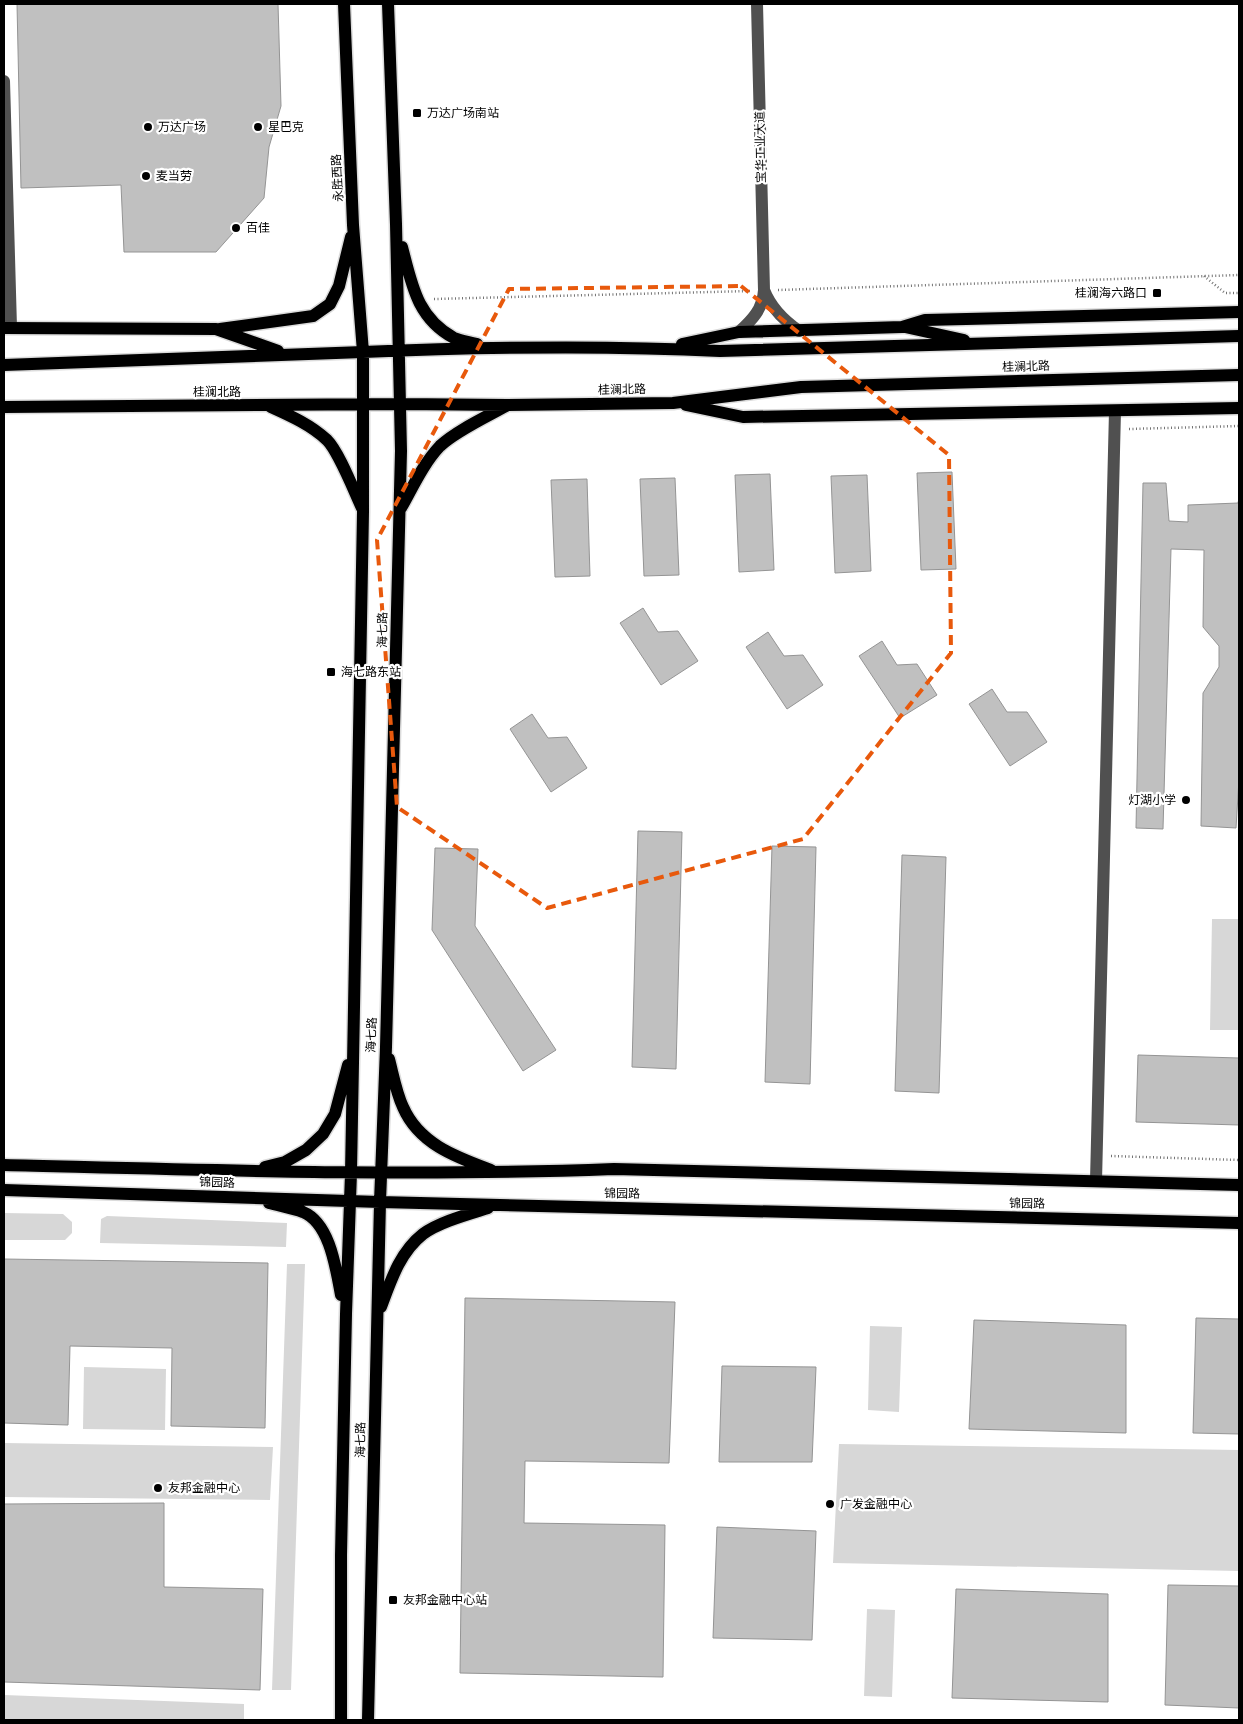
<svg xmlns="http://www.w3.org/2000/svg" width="1243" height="1724" font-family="'Source Sans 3','Noto Sans SC',sans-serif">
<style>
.green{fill:#d7d7d7}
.building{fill:#c0c0c0;stroke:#949494}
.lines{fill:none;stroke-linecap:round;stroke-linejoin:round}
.major-casing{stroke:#dbdbdb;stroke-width:15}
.path{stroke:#727272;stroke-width:2.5;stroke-dasharray:1 2.5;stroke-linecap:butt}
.minor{stroke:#505050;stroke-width:12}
.major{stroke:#000;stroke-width:12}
.marked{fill:none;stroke:#e8590c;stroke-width:4;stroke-dasharray:10 6;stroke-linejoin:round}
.poi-dot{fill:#000;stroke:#fff;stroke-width:2}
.labels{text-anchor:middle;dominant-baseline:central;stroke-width:4.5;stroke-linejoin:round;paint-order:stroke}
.poi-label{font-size:12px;fill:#000;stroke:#fff;text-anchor:start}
.street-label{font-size:12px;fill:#000;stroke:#fff}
</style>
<rect width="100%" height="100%" fill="#fff"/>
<!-- green -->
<path class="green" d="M1212,919H1239V1030H1210Z
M4,1213L63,1214L72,1222V1233L65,1240H4Z
M107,1216L287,1223L286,1247L100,1243L101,1219Z
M287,1264H305L291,1690H272Z
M870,1326L902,1327L899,1412L868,1410Z
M84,1367L166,1369L165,1430L83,1429Z
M4,1443L273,1447L270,1500L4,1497Z
M839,1444L1239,1450V1571L833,1563Z
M867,1609L895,1610L892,1697L864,1696Z
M4,1695L244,1704V1720H4Z"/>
<!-- building -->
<path class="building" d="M17,4H278L281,106L269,147L264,198L216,252H124L121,185L21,188Z
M952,472L956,569L921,570L917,473Z
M770,474L774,570L739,572L735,475Z
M867,475L871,571L835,573L831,476Z
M675,478L679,575L644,576L640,479Z
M587,479L590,576L555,577L551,480Z
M1143,483H1166L1169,521L1188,522V505L1238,503L1239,498V779L1236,828L1201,826L1203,693L1219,667V646L1203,627L1204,550L1171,549L1163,829L1136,828Z
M643,608L658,632L678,631L698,661L661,685L620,623Z
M768,632L784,656L803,655L823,685L787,709L746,647Z
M882,641L897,665L917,664L937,695L900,718L859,656Z
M992,689L1007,712H1027L1047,742L1010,766L969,704Z
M532,714L548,738L567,737L587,768L551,792L510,729Z
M638,831L682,832L676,1069L632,1067Z
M772,846L816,847L810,1084L765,1082Z
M435,848L478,849L475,926L556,1050L523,1071L432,930Z
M902,855L946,857L939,1093L895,1091Z
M1138,1055L1239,1058V1125L1136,1122Z
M4,1259L268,1263L265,1428L171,1426L172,1348L70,1346L68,1425L4,1423Z
M465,1298L675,1302L669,1463L525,1461L524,1523L665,1525L663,1677L460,1673Z
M1196,1318L1239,1319V1434L1193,1433Z
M974,1320L1126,1325V1433L969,1429Z
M722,1366L816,1367L812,1462H719Z
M164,1503V1587L263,1589L260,1690L4,1682V1504Z
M717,1527L816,1531L812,1640L713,1638Z
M1168,1585L1239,1586V1708L1165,1705Z
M956,1589L1108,1594V1702L952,1698Z"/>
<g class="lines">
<defs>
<path id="major" d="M402,247C412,285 417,318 454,338C461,341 470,342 477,344
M905,327L964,340
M4,328L216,329L278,351
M220,329L313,316L330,304L339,286L351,237
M682,344L739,332L902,327L925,320L1239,312
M4,365C124,360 244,356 363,352C482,347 601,345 720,351L1239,336
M686,405L743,417L1239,408
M4,407L400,404L507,405L673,403L801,387L1239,375
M271,407C291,416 311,425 327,440C339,452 354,491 362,508
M401,508C413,487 423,464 440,446C456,431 486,417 506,406
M389,1059C393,1074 396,1092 403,1107C419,1144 456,1157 491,1170
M4,1165C207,1170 410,1177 614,1169L1239,1185
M265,1167L285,1162L306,1150L323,1134L335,1114L348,1065
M4,1190L380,1202L1239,1223
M269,1203C280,1206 292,1208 303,1212C330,1223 336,1269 341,1295
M381,1307C391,1280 400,1252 423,1234C439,1222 469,1214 488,1208
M341,1720V1555L346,1314L351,1173L363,512V352L353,225L344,4
M368,1720L380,1202L386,1047L401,451L396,224L388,4"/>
</defs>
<!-- major casing -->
<use href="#major" class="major-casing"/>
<!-- path -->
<path class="path" d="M1204,276L1225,293H1239
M778,290L1239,275
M434,299L750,291
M1129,429L1239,426
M1111,1156L1239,1160"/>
<!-- minor -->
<path class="minor" d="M4,81L11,327
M764,290C771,308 783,320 799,331
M739,332C752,320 763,309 764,290L757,4
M1096,1181L1115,411"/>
<!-- major -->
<use href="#major" class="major"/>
</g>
<!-- marked area -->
<path class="marked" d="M741,286L949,455L951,653L803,839L547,908L397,807L377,540L509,289Z"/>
<!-- markers -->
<g class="poi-dot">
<rect x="412" y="108" width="10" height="10" rx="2.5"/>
<circle cx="148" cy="127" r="5"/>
<circle cx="258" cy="127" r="5"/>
<circle cx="146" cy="176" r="5"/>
<circle cx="236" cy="228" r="5"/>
<rect x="1152" y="288" width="10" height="10" rx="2.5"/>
<rect x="326" y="667" width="10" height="10" rx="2.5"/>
<circle cx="1186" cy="800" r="5"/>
<circle cx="158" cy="1488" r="5"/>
<circle cx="830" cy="1504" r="5"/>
<rect x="388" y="1595" width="10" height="10" rx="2.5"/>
</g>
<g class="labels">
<!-- poi labels -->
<g class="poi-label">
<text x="427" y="113">万达广场南站</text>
<text x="158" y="127">万达广场</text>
<text x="268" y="127">星巴克</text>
<text x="156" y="176">麦当劳</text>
<text x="246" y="228">百佳</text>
<text x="1147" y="293" text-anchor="end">桂澜海六路口</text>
<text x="341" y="672">海七路东站</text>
<text x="1176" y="800" text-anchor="end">灯湖小学</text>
<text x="168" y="1488">友邦金融中心</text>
<text x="840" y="1504">广发金融中心</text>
<text x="403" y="1600">友邦金融中心站</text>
</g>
<!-- street labels -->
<g class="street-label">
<text transform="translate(761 147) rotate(-91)">宝华工业大道</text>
<text transform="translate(338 178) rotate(-93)">永胜西路</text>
<text transform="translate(1026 367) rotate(-2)">桂澜北路</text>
<text transform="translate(622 390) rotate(-1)">桂澜北路</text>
<text x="217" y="392">桂澜北路</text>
<text transform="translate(383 630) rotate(-89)">海七路</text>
<text transform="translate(372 1035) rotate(-88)">海七路</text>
<text transform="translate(217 1183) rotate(2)">锦园路</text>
<text transform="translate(622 1194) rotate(1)">锦园路</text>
<text transform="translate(1027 1204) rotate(1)">锦园路</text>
<text transform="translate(361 1440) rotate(-89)">海七路</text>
</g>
</g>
<!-- border -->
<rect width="1243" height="1724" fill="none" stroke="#000000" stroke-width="10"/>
</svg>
